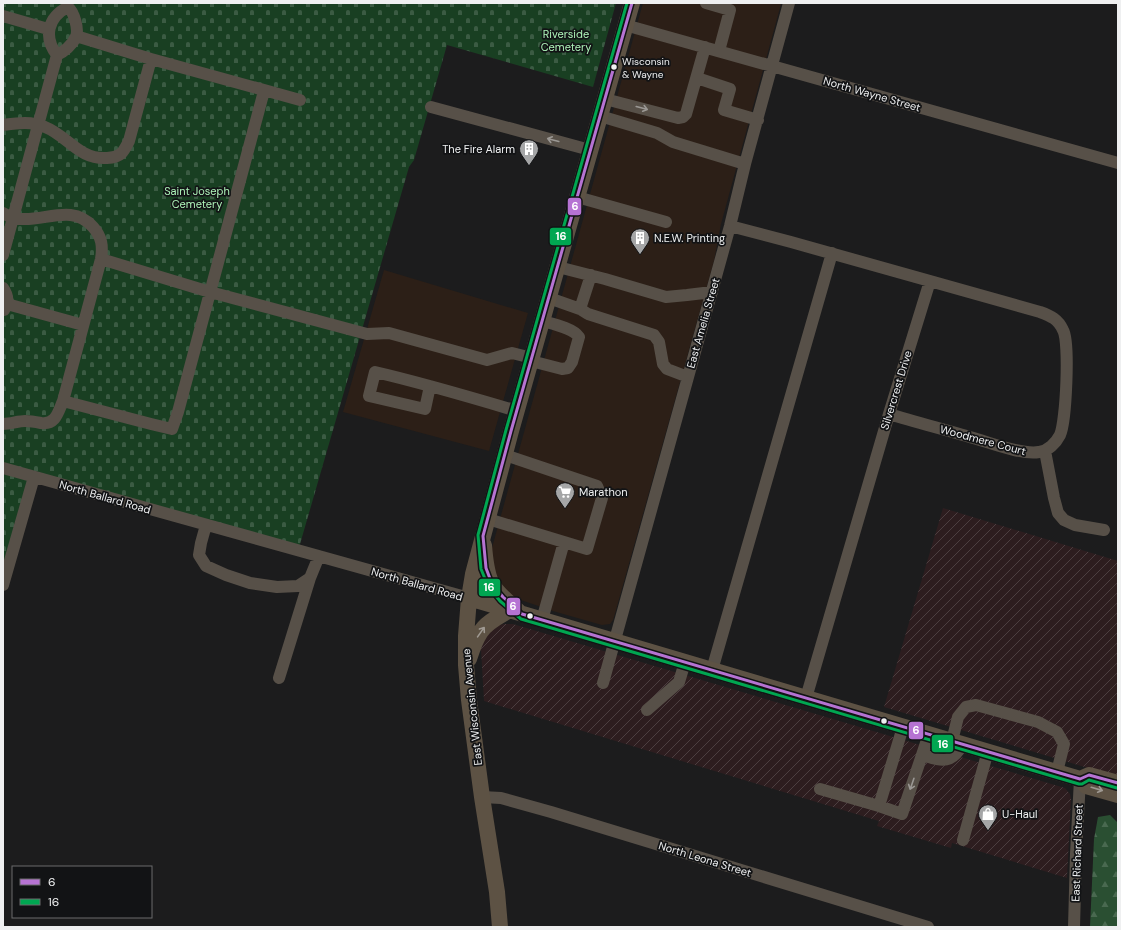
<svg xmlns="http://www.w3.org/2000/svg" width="1121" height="930" font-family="'DM Sans',sans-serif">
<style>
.commercial{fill:#2c1f17}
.industrial{fill:url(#industrial-furrows)}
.forest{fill:url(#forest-firs)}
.cemetery{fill:url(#cemetery-stones)}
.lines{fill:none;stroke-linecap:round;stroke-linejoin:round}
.minor{stroke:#575048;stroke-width:12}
.major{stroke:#5d5244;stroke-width:16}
.bus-1-casing{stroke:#121315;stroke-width:6}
.bus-2-casing{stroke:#121315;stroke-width:6}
.bus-1{stroke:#b673d3;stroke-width:3}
.bus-2{stroke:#00a651;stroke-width:3}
.oneway{stroke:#9b9894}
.oneway2{stroke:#9f9992}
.bus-dot{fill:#eff0f1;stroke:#121315;stroke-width:1.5}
.labels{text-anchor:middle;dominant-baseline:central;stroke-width:3.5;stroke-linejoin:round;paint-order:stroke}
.bus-label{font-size:10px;fill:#eff0f1;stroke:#121315;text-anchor:start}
.park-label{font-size:11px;fill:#aef4b9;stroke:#121315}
.street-label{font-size:11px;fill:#eff0f1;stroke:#121315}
.poi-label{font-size:11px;fill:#eff0f1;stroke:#121315;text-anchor:start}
.line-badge{stroke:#121315;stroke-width:1.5}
.badge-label{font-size:11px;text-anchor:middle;font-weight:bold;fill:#fff}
</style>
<defs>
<pattern id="industrial-furrows" width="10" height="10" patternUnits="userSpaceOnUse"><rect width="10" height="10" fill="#2d1d1f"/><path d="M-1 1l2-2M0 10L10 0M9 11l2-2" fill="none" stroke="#4c3e40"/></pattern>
<pattern id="forest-firs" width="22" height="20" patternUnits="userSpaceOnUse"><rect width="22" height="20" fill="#2a4f32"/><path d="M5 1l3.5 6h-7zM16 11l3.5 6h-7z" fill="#496950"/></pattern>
<pattern id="cemetery-stones" width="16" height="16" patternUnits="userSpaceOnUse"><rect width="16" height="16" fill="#193f22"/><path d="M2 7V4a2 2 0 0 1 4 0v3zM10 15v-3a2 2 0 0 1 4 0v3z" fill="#3b5b43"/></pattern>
</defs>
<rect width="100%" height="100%" fill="#1c1c1d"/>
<!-- commercial -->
<path class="commercial" d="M643,3H777L781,4L721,224L714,261L614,617L613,620L610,624L602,625L553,611L515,598L500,587L490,555Z
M384,270L528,313L489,451L343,412Z"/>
<!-- industrial -->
<path class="industrial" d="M943,508L1118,561V777L884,707Z
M504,624H513L1065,788L1070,794L1071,799L1067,878L952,843L951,848L877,826L879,821L484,701L481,649L486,635L499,625Z"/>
<!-- forest -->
<path class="forest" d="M1110,815L1118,823V927H1090L1094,839L1098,817Z"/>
<!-- cemetery -->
<path class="cemetery" d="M3,3H616L593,87L447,45L414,160L409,167L298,551L29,476L3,567Z"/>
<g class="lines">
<!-- minor -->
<path class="minor" d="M706,3L730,10L719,51
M68,7C74,12 79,29 76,37C72,45 64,52 57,55C43,37 48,17 68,7Z
M3,16L48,29
M625,25L1118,163
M76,36L151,59L300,100
M697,78L730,89L724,110L758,120
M605,99L678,118L683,117L686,114L705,47
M431,107L590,150
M600,116L657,133L673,142L745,164
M3,125C18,123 31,121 45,127C68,136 79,160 107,158C121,157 123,153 129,141L151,59
M577,197L666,222
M3,213C32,232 68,198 93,227C102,237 103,246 101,259L63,401C58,412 56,425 41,423C36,422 30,421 25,421C18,421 11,424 3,424
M730,226L791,242L1040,312C1051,316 1058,319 1063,330C1070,342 1066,422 1060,435C1056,443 1048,451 1039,452C1024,455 996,445 980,440C950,431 919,423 889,414
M3,255L57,55
M101,259L210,292L367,334L389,333L487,360L512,353L532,358
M558,267L605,279L666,297L687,295L712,292
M591,275L580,309L588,314L654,335L659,342L663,364L667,369L688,377
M3,288C8,295 9,302 4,310
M549,298L580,309
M7,304L83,325
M531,361L562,369L568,368L572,362L579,337C573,328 553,324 542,321
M430,386L425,409L369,396L375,372C423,383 470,397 517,411
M63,401L151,424L172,429L178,412L264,91
M1045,451L1054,498L1058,513L1064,520L1075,525L1104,530
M3,468L469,598
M488,519L587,549L602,498L597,486L505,455
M206,525L201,543L199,555L206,566L226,575L250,583L277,587L298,586L310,578L319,556
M3,585L34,477
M542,620L564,542
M712,670L832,253
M279,678L310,578
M603,683L730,226L745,164L789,3
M806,698L889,414L930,281
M647,710L679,682L685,662
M929,734L922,755C942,761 951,765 963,744
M952,741L958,717L966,707L976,705L1038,722L1057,732L1064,744L1057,772
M820,789L879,806L902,814L922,755
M482,797L501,798L551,812L928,927
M879,806L903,727
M963,840L988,751
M1074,927L1076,854L1080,779"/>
<!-- major -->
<path class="major" d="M484,545C485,558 486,571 491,582C496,593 511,604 519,612
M469,598L1080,779L1086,786L1118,795
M469,659C472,650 475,640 480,633C486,622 500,616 510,610
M1080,779L1089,775L1118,783
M500,927L497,892L482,797L469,700L466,665V636L469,598L473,574L511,431L632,3"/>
<defs>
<path id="bus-1" d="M632,3L511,431L483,536L486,568L492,584L503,597L522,614L1080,779L1089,775L1118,783"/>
<path id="bus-2" d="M627,3L506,430L478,535L481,569L488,586L500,601L521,619L1079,784H1082L1089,780L1117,788"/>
</defs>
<!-- bus-1 casing -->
<use href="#bus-1" class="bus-1-casing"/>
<!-- bus-2 casing -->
<use href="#bus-2" class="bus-2-casing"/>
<!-- bus-1 -->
<use href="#bus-1" class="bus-1"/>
<!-- bus-2 -->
<use href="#bus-2" class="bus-2"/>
</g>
<!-- one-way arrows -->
<defs><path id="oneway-shaft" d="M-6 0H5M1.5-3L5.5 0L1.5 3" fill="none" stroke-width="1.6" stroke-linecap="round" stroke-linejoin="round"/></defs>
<g class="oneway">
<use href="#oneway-shaft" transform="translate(642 108) rotate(15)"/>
<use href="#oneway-shaft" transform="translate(553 140) rotate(-165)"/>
<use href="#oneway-shaft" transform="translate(912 784) rotate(109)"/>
</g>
<g class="oneway2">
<use href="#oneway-shaft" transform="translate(481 632) rotate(-55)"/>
<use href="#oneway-shaft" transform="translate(1097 789) rotate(16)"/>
</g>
<!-- icons -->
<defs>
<symbol id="building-pin" viewBox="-11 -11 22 30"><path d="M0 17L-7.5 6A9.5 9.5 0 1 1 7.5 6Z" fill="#a5a6a7" stroke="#121315"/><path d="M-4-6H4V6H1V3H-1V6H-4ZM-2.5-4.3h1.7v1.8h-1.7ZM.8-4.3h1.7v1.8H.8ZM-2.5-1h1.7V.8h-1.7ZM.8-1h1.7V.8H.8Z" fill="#fff"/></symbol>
<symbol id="supermarket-pin" viewBox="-11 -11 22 30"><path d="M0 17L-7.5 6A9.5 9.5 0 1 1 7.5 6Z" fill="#a5a6a7" stroke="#121315"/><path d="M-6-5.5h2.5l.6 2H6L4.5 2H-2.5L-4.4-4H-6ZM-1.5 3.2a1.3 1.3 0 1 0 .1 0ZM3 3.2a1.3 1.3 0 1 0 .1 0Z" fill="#fff"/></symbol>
<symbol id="shop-pin" viewBox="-11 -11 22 30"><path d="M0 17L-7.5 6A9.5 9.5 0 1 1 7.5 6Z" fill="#a5a6a7" stroke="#121315"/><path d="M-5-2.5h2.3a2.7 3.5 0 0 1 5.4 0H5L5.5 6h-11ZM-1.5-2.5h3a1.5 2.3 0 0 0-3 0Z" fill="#fff"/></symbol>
</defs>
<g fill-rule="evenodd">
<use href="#building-pin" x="518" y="138" width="22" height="30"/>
<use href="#building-pin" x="629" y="227" width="22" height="30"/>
<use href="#supermarket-pin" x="554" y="481" width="22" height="30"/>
<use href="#shop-pin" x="977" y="803" width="22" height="30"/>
</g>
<!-- markers -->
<g class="bus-dot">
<circle cx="614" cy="67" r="3.5"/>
<circle cx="530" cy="616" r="3.5"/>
<circle cx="884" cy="721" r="3.5"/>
</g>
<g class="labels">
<!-- bus labels -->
<g class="bus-label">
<text x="622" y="61">Wisconsin<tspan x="622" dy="13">&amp; Wayne</tspan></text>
</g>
<!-- park labels -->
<g class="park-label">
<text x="566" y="34">Riverside<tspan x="566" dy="13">Cemetery</tspan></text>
<text x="197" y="191">Saint Joseph<tspan x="197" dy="13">Cemetery</tspan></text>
</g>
<!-- street labels -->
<g class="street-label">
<text transform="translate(872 94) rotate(16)">North Wayne Street</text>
<text transform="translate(703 323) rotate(-74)">East Amelia Street</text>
<text transform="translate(896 390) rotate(-73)">Silvercrest Drive</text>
<text transform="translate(983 440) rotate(15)">Woodmere Court</text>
<text transform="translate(105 497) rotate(16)">North Ballard Road</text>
<text transform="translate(417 584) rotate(16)">North Ballard Road</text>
<text transform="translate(472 707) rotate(-96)">East Wisconsin Avenue</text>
<text transform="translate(1077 853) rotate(-88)">East Richard Street</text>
<text transform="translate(705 859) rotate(17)">North Leona Street</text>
</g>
<!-- poi labels -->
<g class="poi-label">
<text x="515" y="149" text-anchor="end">The Fire Alarm</text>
<text x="654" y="238">N.E.W. Printing</text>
<text x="579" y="492">Marathon</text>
<text x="1002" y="814">U-Haul</text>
</g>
</g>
<g class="line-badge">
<rect x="567" y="197" width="15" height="19" rx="4" fill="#b673d3"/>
<rect x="549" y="227" width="23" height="19" rx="4" fill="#00a651"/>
<rect x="478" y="578" width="23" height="19" rx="4" fill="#00a651"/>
<rect x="506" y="597" width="15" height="19" rx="4" fill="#b673d3"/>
<rect x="908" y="721" width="16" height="19" rx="4" fill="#b673d3"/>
<rect x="931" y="734" width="23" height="19" rx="4" fill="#00a651"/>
</g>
<g class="badge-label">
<text x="575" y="210">6</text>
<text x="561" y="240">16</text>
<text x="489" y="591">16</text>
<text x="513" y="610">6</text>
<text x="916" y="734">6</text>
<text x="943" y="748">16</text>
</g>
<!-- border -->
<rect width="1121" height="930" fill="none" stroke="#eff0f1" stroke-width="8"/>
<!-- legend -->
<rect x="12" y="866" width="140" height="52" fill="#121315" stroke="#6a6b6d"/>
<rect x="20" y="879" width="20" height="6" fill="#b673d3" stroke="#6a6b6d"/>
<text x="48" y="886" font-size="12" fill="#eff0f1">6</text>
<rect x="20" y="899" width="20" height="6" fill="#00a651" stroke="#6a6b6d"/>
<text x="48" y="906" font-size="12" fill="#eff0f1">16</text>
</svg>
